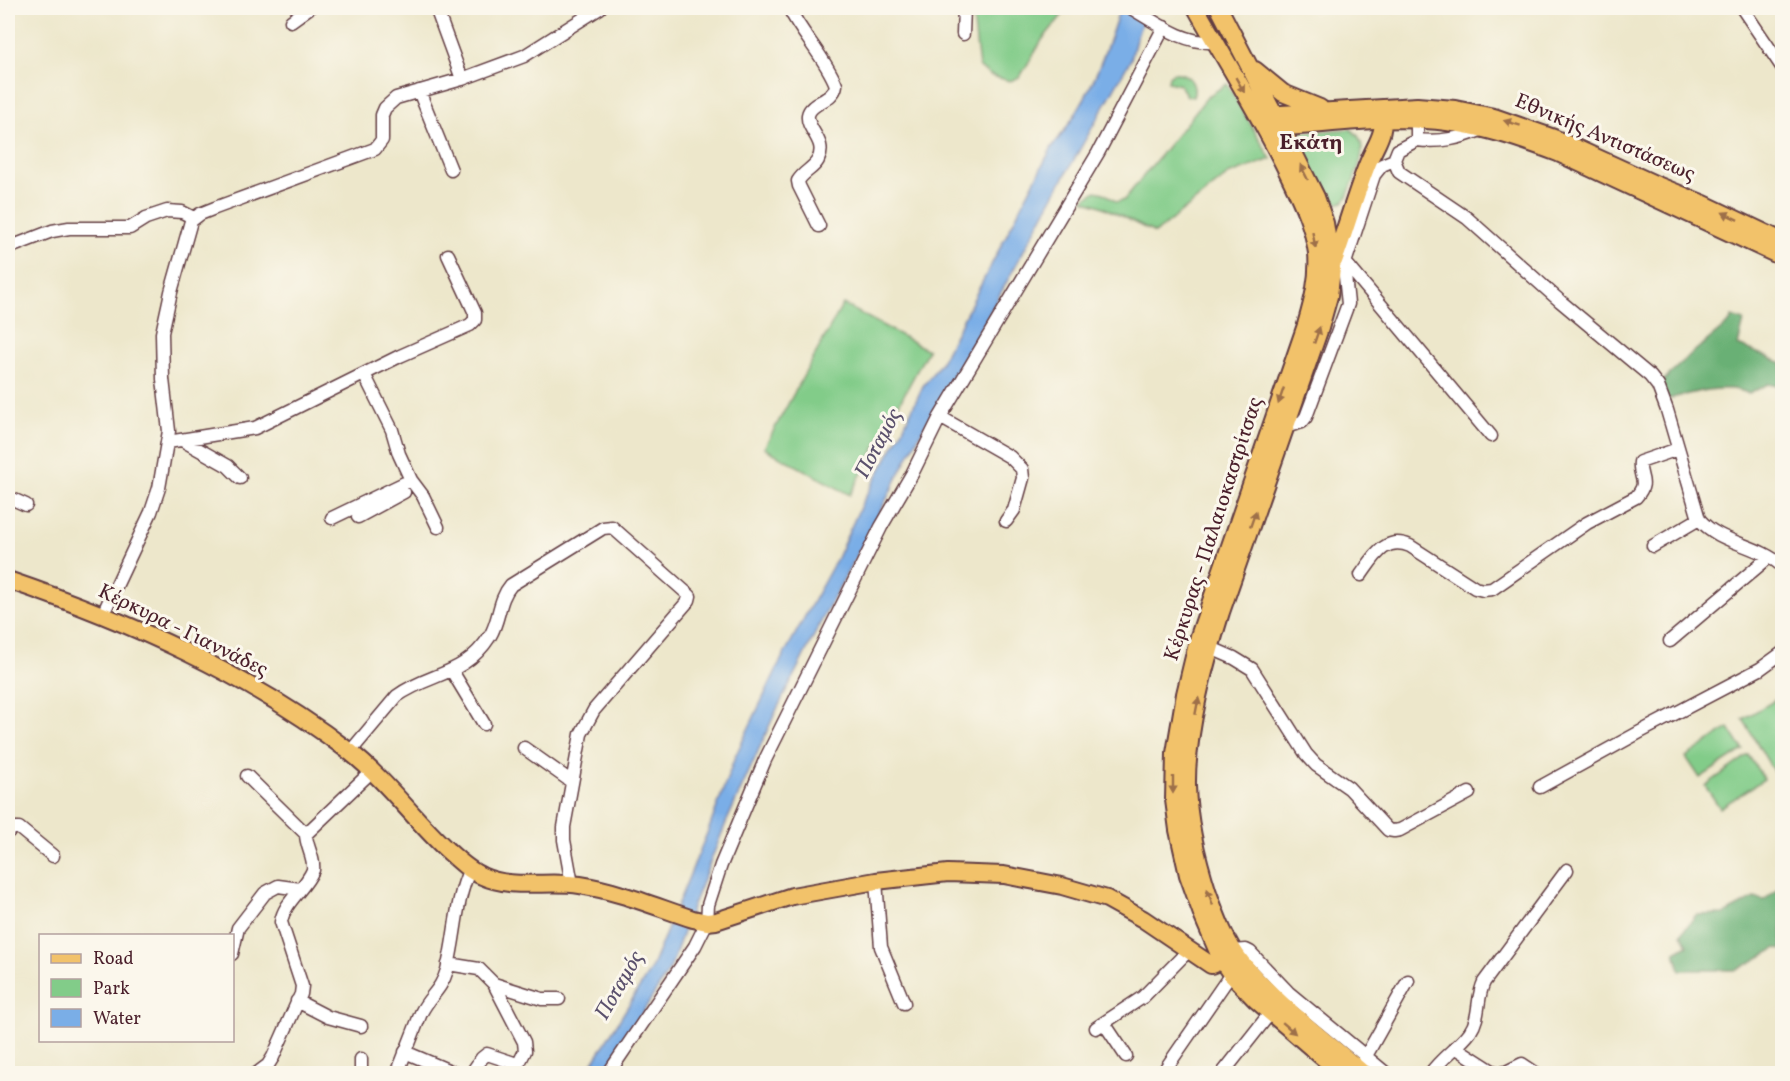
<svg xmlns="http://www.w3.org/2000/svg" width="1790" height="1081" font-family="Vollkorn,serif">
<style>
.green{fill:#82cc89;stroke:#66765a;stroke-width:1.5}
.forest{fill:#69b075;stroke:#5a6850;stroke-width:1.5}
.water{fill:#7aaee7;stroke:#626689;stroke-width:1.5}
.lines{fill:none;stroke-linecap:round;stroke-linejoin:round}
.minor-casing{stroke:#623d43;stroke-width:15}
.major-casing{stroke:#623d43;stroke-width:20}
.minor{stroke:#fff;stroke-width:12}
.major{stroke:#f2c26a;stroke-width:16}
.oneway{fill:#9e704a}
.labels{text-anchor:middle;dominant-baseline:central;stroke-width:6;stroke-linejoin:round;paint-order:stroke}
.street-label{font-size:21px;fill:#4a1f2b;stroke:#fbf7ec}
.neighbourhood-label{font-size:22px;font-weight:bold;fill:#4a1f2b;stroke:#fbf7ec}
.water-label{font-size:22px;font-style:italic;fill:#5b516d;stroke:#fbf7ec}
</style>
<rect width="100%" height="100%" fill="#fbf7ec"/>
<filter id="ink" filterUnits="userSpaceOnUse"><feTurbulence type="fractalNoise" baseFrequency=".0167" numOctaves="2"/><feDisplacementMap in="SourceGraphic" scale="12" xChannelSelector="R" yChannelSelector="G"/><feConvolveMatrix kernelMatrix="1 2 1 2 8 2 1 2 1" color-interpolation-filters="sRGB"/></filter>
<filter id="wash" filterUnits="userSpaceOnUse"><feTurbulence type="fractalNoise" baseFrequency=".008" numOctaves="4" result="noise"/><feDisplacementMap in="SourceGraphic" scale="24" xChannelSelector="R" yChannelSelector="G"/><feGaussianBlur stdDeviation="1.35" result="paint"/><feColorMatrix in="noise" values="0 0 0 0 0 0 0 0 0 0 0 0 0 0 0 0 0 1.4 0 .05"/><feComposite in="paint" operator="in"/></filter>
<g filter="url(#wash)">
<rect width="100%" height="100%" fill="#ede7cb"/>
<!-- green -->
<path class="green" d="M972,8H1068L1042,40L1020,77L1010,81L992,76L979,67Z
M1173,73C1186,71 1198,83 1193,97L1187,96L1180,85L1168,82L1169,76Z
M1227,84L1271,159L1228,175L1155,233L1101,206L1083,200L1096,191L1104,193L1117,202L1124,200L1208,96Z
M1350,129C1375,143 1354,177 1347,197L1343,202C1336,205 1329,201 1324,196L1294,133Z
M843,304L928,350L850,495L764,448Z
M1782,696V770L1775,774L1743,719Z
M1729,728L1743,750L1700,778L1686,757Z
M1748,755L1764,779L1720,808L1705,786Z"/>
<!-- forest -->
<path class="forest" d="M1732,317L1744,321L1738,345L1782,363V387L1768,384L1749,394C1729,382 1690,393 1668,399L1658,386L1686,358L1730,322Z
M1779,888L1782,889V950L1777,948L1737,970H1680L1675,952L1688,945L1681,934L1696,915L1724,914L1754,898L1764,900Z"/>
<!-- water -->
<path class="water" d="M1120,8H1149L1137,35L1131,59L1054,195L974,342L919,436L868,535L829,606L776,711L726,823L692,907L670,969L604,1073L586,1074L651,969L710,826L735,757L781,660L837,558L862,503L901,433L923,386L940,364L1052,147C1088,103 1103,61 1120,8Z"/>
</g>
<g filter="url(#ink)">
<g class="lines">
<defs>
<path id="minor" d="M436,8L462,79
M789,8C802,35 825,57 836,85C834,101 810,102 808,115C806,130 828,141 818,160C813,169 803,172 798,181L799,186L819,226
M1131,8C1157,23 1183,44 1215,42
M1742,8L1782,67
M291,21L309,8
M963,34L964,8
M419,91L451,170
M1417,114V140L1398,150L1394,160L1399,172L1467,218L1560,301L1650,376L1658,386L1667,410L1699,519C1720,544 1758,544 1782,566
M1417,140C1441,143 1461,138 1483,129
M8,248L52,231L69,228H130L146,218L167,211L182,212L194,218
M1345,262L1491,436
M364,374L392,430L399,454L411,480L423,496L438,527
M940,417L1010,457L1022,469L1023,478L1014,510L1006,521
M1285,427L1302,422L1306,417L1348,304L1344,266L1374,175L1382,165L1394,160
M182,440L228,466L240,478
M168,442L255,428L400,356L470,325L475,320V313L448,255
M8,497L26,505
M358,517L404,492
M332,518L411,480
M1653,546L1699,519
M1361,575C1374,557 1385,535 1410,546L1475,588L1483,590L1492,589L1587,523L1636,497C1650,481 1638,478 1640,462L1678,449
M102,616L151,512L159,488L169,431L163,379L162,333L171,292L191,221L200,214L215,208L375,149L382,140V115L385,108L396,98L462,79L524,56L600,8
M1670,641L1769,557
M1211,648L1234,658L1252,669L1306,754L1316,765L1349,788L1388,830L1394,831L1400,830L1469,793
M452,671L484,724
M524,748L572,782
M350,752L397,696C430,672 464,677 490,636C500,620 498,600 511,585L603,528L612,527L690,596L689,600L594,710L581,734L564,827V840L572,884
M247,776L306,834
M1540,787L1640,732L1760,669L1782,653
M8,832L13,828H19L53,856
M876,881L881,947L904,1003
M1233,951L1246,950L1250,952L1288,992L1387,1074
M232,954L238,928L265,893L278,886L300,889
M448,964L479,969L494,984L542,999H559
M297,1001L328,1017L361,1026
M1104,1023L1126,1056
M1096,1028L1143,997L1189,950
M1455,1047L1494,1072L1504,1073L1522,1064L1537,1074
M405,1052L457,1074
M1362,1063L1408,981
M256,1074L268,1065L273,1057L301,994L302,986L281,922C284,902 305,889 313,870C315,858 306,847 306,834L372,771
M361,1074V1059
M397,1074L421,1013C429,996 441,991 447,970C456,936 455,901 470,869
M471,1074L482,1058L487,1054L514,1063L520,1061L525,1051L524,1042L494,984
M608,1074L695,946L707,922L708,905L721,865L765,760L881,527L912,474L940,417L1098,153L1164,27
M1162,1074L1231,974
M1222,1074L1271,1012
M1430,1074C1442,1057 1459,1047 1470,1032C1481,1016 1476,998 1484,982L1567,870"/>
<path id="major" d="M1196,8C1226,62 1260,115 1287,171C1300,198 1313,223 1317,253C1319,278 1313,301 1306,325L1199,636L1185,694L1175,753L1174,800L1178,830L1188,875L1203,917L1221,959L1231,974L1256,1000L1342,1074
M1219,8L1287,139L1316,197L1325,223L1332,268L1329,296L1320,328L1221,612C1205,664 1186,732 1187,786C1188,823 1197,859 1208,893C1217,918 1226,943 1242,963C1274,1002 1325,1040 1364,1074
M1255,70L1283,93L1320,108
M1265,115L1417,106L1455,109L1494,117L1554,138L1657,185L1704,204L1782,241
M1271,128C1329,125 1389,114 1447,122C1486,127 1521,139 1558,153L1782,257
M1334,261C1346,229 1355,195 1368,163C1377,141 1385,136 1383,110
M8,580C128,621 249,674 350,752C386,780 413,818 446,849C457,859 468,870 482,876C512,890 548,880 580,885C619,891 656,907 693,919L707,922L716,921L792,896L876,881L948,873L1004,875L1062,886L1107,899L1143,919L1211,965L1236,955"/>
</defs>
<!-- minor casing -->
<use href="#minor" class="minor-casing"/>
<!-- major casing -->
<use href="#major" class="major-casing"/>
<!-- minor -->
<use href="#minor" class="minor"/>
<!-- major -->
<use href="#major" class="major"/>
</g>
<!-- one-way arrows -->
<defs><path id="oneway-solid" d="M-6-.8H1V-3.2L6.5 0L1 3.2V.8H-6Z" transform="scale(1.5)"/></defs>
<g class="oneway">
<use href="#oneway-solid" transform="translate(1240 85) rotate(60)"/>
<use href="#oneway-solid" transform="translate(1512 123) rotate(-163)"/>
<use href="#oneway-solid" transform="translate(1304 172) rotate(-116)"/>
<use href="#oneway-solid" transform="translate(1730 216) rotate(-154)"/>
<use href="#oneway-solid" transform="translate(1314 240) rotate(79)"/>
<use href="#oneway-solid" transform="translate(1317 335) rotate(-71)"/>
<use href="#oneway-solid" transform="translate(1281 396) rotate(109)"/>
<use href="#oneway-solid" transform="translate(1253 519) rotate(-71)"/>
<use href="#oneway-solid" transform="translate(1197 706) rotate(-79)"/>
<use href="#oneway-solid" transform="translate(1173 785) rotate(90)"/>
<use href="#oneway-solid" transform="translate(1210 897) rotate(-109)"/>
<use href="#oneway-solid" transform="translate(1289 1028) rotate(41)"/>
</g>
</g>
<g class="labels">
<!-- street labels -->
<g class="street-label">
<text transform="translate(1605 138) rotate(23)">Εθνικής Αντιστάσεως</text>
<text transform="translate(1214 529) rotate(-72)">Κέρκυρας - Παλαιοκαστρίτσας</text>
<text transform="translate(183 631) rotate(26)">Κέρκυρα - Γιαννάδες</text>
</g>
<!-- neighbourhood labels -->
<g class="neighbourhood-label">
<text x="1311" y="143">Εκάτη</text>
</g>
<!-- water labels -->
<g class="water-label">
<text transform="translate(879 444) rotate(-62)">Ποταμός</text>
<text transform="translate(620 986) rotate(-60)">Ποταμός</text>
</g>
</g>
<!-- margin -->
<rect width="1790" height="1081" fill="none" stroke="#fbf7ec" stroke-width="30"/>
<!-- legend -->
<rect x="39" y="934" width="195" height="108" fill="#fbf7ec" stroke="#b4a19f" stroke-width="1.5"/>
<rect x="51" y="954" width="30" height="9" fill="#f2c26a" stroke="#b4a19f" stroke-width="1.5"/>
<text x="93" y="964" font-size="18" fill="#4a1f2b">Road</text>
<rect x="51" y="979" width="30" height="18" fill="#82cc89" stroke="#b4a19f" stroke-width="1.5"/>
<text x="93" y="994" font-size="18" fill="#4a1f2b">Park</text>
<rect x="51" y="1009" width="30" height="18" fill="#7aaee7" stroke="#b4a19f" stroke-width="1.5"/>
<text x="93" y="1024" font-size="18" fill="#4a1f2b">Water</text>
</svg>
